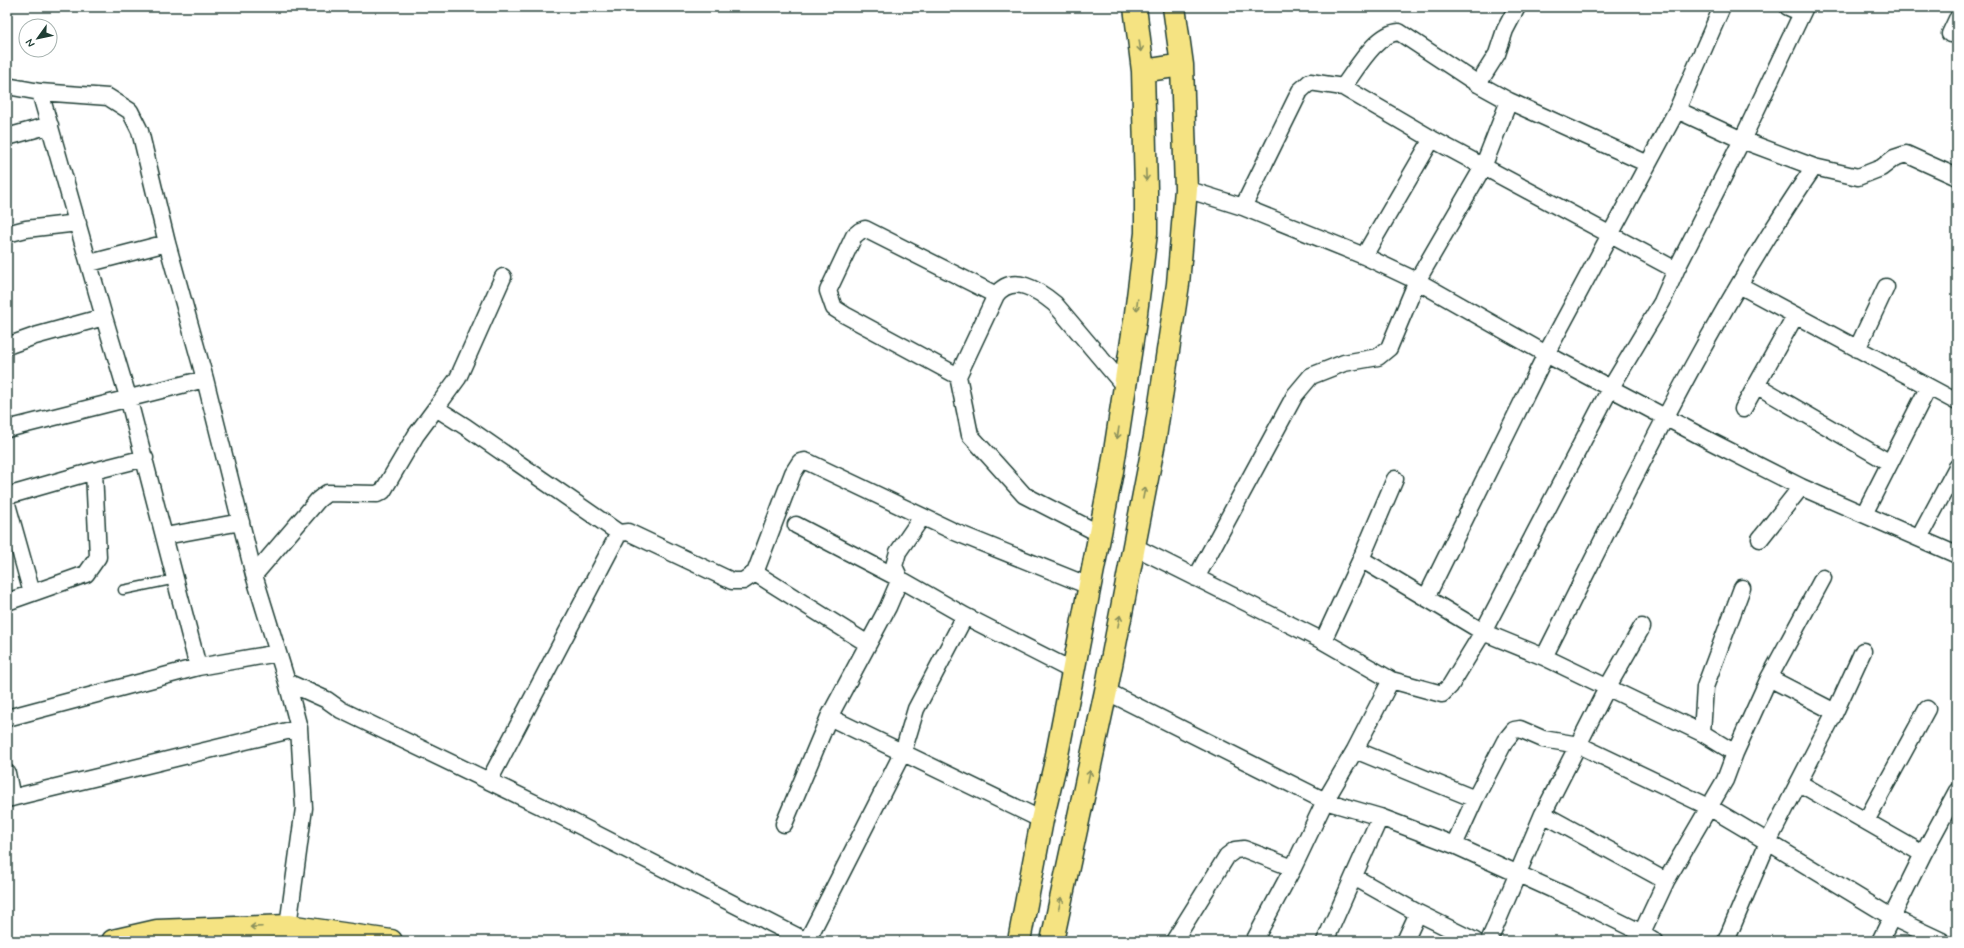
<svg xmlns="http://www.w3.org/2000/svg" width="1964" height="948" font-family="Mynerve,sans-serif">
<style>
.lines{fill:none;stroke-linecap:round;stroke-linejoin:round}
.lane-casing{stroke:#1f3d34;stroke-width:11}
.street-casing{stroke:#1f3d34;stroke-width:19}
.primary-casing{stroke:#1f3d34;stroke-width:25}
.highway-casing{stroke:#1f3d34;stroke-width:25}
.lane{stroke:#fff;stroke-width:8}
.street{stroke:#fff;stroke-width:16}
.primary{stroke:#f5e382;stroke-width:22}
.highway{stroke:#f5e382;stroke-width:22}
.oneway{stroke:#8a905b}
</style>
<rect width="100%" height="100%" fill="#fff"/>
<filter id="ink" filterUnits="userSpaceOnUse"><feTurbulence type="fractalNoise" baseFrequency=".025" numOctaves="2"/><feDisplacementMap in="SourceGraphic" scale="8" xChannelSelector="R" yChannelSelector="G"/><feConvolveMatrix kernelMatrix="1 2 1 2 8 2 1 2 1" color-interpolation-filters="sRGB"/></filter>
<g filter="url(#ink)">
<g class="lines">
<defs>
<path id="lane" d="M123,590L176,579"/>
<path id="street" d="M1788,7L1802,13
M1950,34L1957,19
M1478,84L1509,101L1648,164
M7,86L40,92L108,97L130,111L140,131L167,243L205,379L254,575L287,682L299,728L304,808L288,926
M1343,87C1356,70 1376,33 1399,32L1478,84L1497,54L1505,30L1517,7
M40,92L104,317L128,397L198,667
M1677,110L1742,140L1814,167
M7,137L50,125
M1186,189L1243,207L1364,256L1417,281L1546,354L1710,441L1801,487L1957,555
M1243,207L1300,91L1310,82L1343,87L1432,139L1676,270
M7,234L26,229L78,223
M1364,256L1432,139
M90,263L167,243
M1739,285L1957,402
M7,346L35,336L104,317
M1857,349L1886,287
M958,376L845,315L834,308L828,291L854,236L860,231L865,229L996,295
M1756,385L1890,463
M436,408L458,378L503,277
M1743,409L1795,316
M7,429L205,379
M7,496L94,471L145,458
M7,504L32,593
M1864,514L1928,388
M796,525L900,579L965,616L1073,671
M1100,534L1024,495L970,435L958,376L996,295C1013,273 1038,290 1055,304L1125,387
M165,536L241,522
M1919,538L1957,467
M1760,539L1801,487
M1133,546L1323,641L1391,680L1355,750
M1361,559L1395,479
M755,573L868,644
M254,575L318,500L327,493L377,494L383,491L416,435L436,408L466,427L619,533
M1196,578L1295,395L1311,376L1344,363L1378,357L1389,348L1417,281L1483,167L1509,101
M1426,598L1546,354L1677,110L1722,7
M7,602L86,574L98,557L94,471
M1323,641L1361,559L1483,632L1544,657L1702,733
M1863,651L1835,712L1768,842L1893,918L1942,941
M1544,657C1628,491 1708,320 1814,167L1858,177L1881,168L1894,158L1906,154L1957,177
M1769,678L1823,578
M1391,680L1442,694L1450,686L1483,632L1610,389L1662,302L1676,270L1742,140L1805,7
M287,682L327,700L341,710L551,811L806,941
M1106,691L1325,801L1355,750L1475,799
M829,717L1042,820
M7,718L198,667L278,653
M1735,753L1769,678L1835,712
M7,773L12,798
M489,781L619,533L628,532L732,581H743L755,573L793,473L800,462L805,461L810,463L955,532L1089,586
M1799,783L1923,854
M7,799L299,728
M1543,814L1666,881
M1866,821L1927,709
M784,824L829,717L888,607L900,579L894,566L898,552L922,517
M1454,845L1475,799L1505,741L1514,730L1520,729L1543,739L1579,745L1709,807L1768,842L1726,941
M1354,877L1418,913L1475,941
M807,941L903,752L916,709L965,616
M1174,941L1227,856L1235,850L1244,849L1293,868L1325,801L1380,817L1454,845L1567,896L1642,933L1655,941
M1254,941L1293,868
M1325,941L1380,817
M1405,941L1418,913
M1489,941L1543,814L1607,688L1642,627
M1638,941L1666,881L1725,780L1735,753L1702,733L1705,687L1742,588
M1880,941L1923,854L1957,791"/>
<path id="primary" d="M1143,71L1182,65
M1019,941L1042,820L1055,765L1112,471L1135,321L1146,233V190L1143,71L1135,7
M1052,941L1106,691L1155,437L1178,284L1186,189L1182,65L1174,7"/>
<path id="highway" d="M113,941L157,931L288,926L391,941"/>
</defs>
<!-- lane casing -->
<use href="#lane" class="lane-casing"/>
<!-- street casing -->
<use href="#street" class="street-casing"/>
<!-- primary casing -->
<use href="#primary" class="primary-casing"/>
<!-- highway casing -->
<use href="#highway" class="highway-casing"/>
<!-- lane -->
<use href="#lane" class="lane"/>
<!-- street -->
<use href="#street" class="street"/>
<!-- primary -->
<use href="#primary" class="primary"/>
<!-- highway -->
<use href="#highway" class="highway"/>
</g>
<!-- one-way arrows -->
<defs><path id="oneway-shaft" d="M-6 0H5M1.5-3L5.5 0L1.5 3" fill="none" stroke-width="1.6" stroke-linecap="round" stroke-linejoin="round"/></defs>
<g class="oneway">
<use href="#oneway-shaft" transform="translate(1140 46) rotate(82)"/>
<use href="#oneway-shaft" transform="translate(1146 175) rotate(88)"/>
<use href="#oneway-shaft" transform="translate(1137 305) rotate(97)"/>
<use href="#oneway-shaft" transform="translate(1118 433) rotate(99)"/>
<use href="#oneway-shaft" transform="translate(1144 493) rotate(-79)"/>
<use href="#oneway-shaft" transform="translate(1119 621) rotate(-79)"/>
<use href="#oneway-shaft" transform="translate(1089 776) rotate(-78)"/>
<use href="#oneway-shaft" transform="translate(1060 903) rotate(-78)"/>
<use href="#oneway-shaft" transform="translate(256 927) rotate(178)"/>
</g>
</g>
<!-- margin -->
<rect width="1964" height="948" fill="none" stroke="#fff" stroke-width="24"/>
<rect x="12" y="12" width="1940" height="924" fill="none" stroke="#1f3d34" stroke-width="1.5" filter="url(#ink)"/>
<!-- north arrow -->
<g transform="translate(38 38) rotate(237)"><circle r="19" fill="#ffffff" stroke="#a5b1ae"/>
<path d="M0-3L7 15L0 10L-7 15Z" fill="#1f3d34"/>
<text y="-6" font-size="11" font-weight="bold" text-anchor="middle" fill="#1f3d34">N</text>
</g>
</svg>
